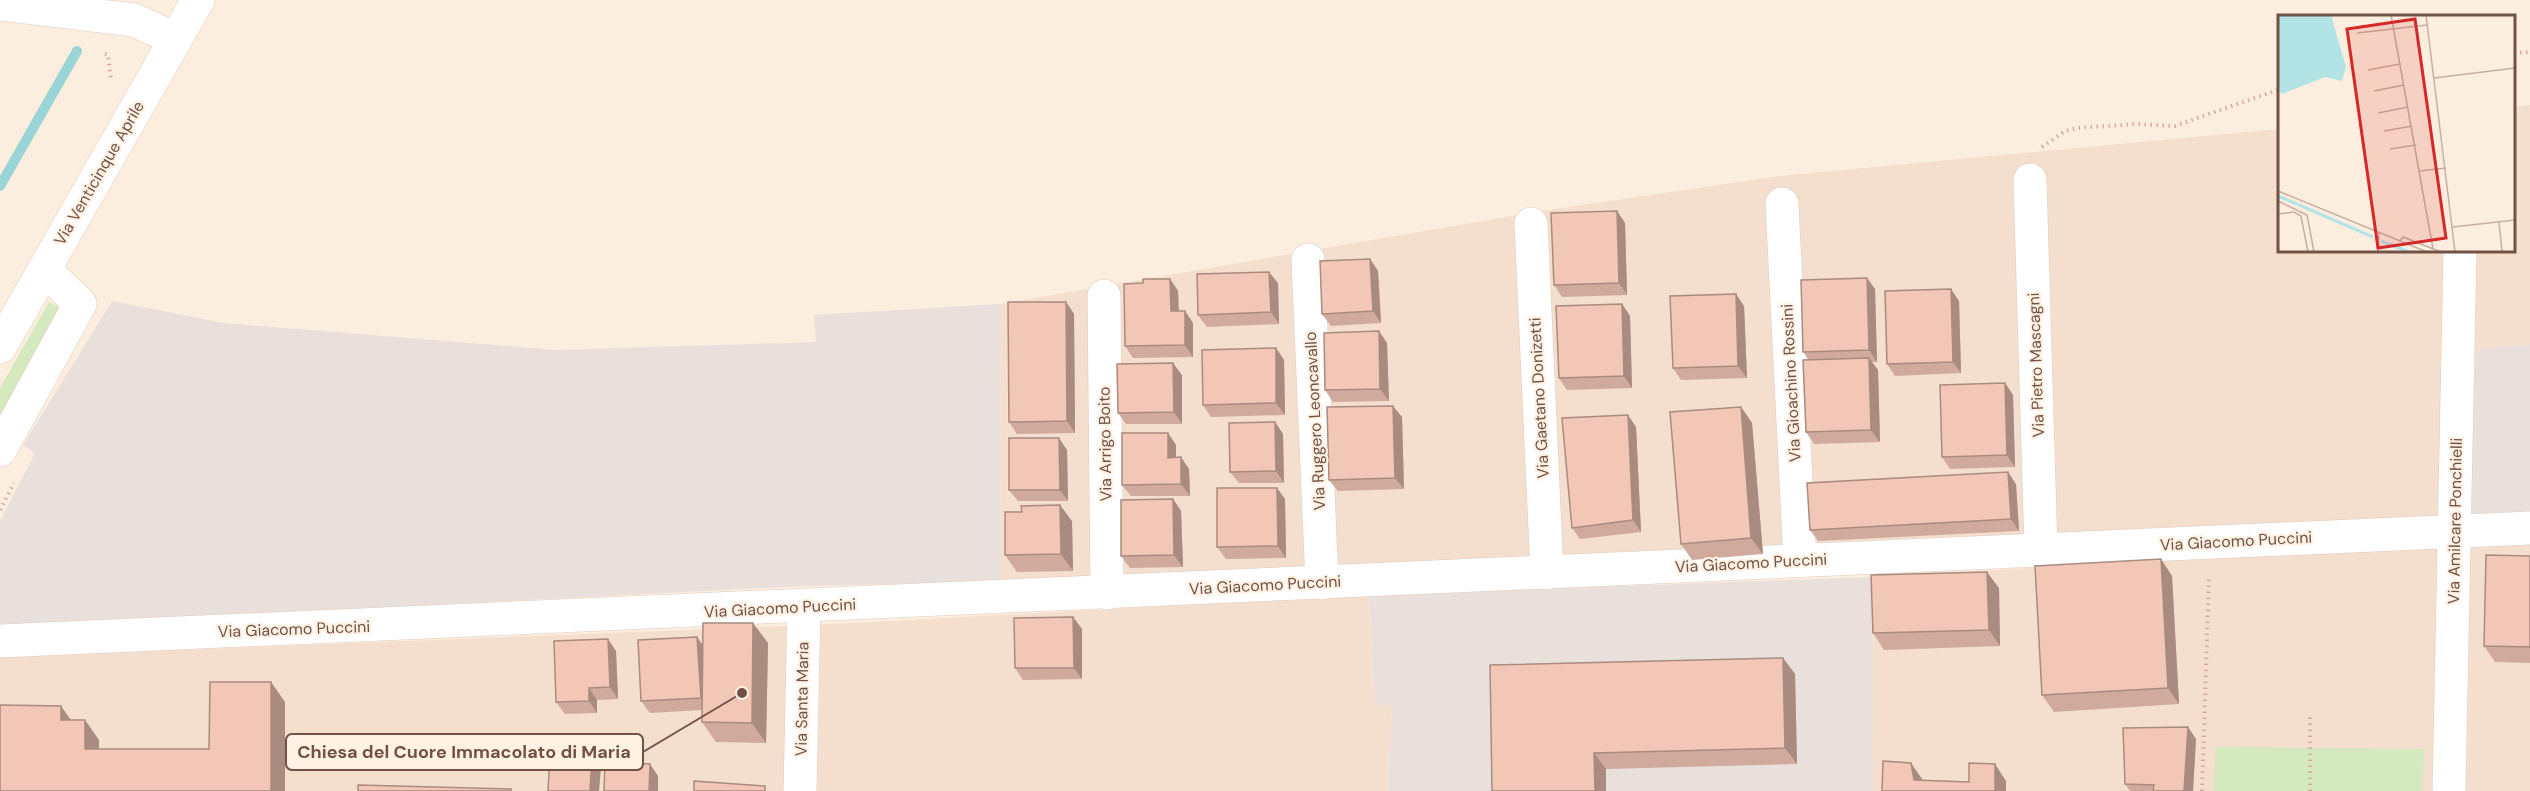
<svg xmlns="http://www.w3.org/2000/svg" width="2530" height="791" font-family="'DM Sans',sans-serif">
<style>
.residential{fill:#f4decd}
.industrial{fill:#eae0db}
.green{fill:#d4e9bd}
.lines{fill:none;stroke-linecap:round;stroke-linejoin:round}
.stream{stroke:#99d4d7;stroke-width:10}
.street-casing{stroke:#e2cbbe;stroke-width:34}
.secondary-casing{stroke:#e7cbbb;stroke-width:34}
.path{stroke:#d6ab9a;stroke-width:4;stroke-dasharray:1.5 4.5;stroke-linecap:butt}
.street{stroke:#fff;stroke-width:33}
.secondary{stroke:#fff;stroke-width:33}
.wall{fill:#d0ab9d}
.shaded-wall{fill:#a98b7f}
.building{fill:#f2c7b6;stroke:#a98b7f;stroke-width:1.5}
.labels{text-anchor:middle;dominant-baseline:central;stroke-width:4.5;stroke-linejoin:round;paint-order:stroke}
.street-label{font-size:16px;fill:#725146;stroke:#fff2e5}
.inset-river{fill:none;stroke:#b3e4e5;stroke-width:3}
.inset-road{fill:none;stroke:#c5afa1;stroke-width:1.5}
.view{fill:#d62828;fill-opacity:0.15;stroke:#d62828;stroke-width:3}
.inset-edge{fill:none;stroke:#725146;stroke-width:3}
.leader{fill:none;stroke:#725146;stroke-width:2}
.callout-dot{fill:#725146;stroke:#fff2e5;stroke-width:2}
.callout{fill:#fff2e5;stroke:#725146;stroke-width:2}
.callout-label{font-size:18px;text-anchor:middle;font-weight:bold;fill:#725146}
</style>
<rect width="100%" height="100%" fill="#fceede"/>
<!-- residential -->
<path class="residential" d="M2530,105V344L2472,351L2467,521L1001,582L1000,304L1529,213L1779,176L2279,129L2280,250H2514V107Z
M2530,539V791H1873L1874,577Z
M1369,595L1375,705L1392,704L1388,791H814L817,625Z
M787,626L784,791H0V657Z"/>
<!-- industrial -->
<path class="industrial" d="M112,301L223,323L556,350L816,342L814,315L1000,304L1001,582L804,586L0,627V521L35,453L23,445Z
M2530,344V517L2467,521L2472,350Z
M1874,577L1873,791H1388L1392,704L1375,706L1369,595Z"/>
<!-- green -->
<path class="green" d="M49,302L63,310L0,423V388Z
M2216,747L2424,749L2423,791H2214Z"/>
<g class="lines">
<!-- stream -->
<path class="stream" d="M0,186L77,51"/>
<defs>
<path id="street" d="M0,4L134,20L175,39
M2030,180L2041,550
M1782,204L1800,561
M1531,224L1547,573
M1308,260L1322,583
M1104,296L1107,593
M0,450L80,304L44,269
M0,641L2530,528
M800,791L804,607
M2449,791L2460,250"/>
<path id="secondary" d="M0,347L198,0"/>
</defs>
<!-- street casing -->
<use href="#street" class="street-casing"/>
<!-- secondary casing -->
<use href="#secondary" class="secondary-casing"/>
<!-- path -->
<path class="path" d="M2514,53L2530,52
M105,54L108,55L111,80
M2042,147L2065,131L2077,128L2135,124L2175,126L2280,89
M0,510L14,483
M2202,791L2209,576
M2310,791V715"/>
<!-- street -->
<use href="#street" class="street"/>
<!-- secondary -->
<use href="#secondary" class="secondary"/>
</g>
<!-- wall -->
<path class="wall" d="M1617,211L1625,223L1627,295L1562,297L1554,285Z
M1370,259L1378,271L1381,323L1331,326L1322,314Z
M1867,278L1875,289L1877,362H1872L1878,370L1880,442L1814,444L1806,432L1809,360L1803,352Z
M1170,279L1178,291L1179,311H1185L1193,323V357L1133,358L1125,346L1143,283Z
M1278,283L1279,324L1207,327L1198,315Z
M1959,301L1961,373L1895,376L1887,364Z
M1066,302L1074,314L1075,433L1017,434L1009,422Z
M1622,304L1630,316L1632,388L1567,390L1559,378Z
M1744,306L1747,378L1681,380L1673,368Z
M1387,343L1389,401L1333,402L1325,390Z
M1276,348L1284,360L1285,415L1211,417L1203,405Z
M1182,375V424H1126L1118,413Z
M2005,383L2013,395L2015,467L1950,469L1942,457Z
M1741,407L1752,423L1763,554L1692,560L1681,544Z
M1402,417L1404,489L1338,491L1329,480Z
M1275,422L1283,434L1284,483H1239L1230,472Z
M1636,427L1641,532L1580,539L1572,528Z
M1168,433L1176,445V458L1189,469L1190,496H1131L1122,485Z
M1067,450L1068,501H1018L1009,490Z
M2016,484L2019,531L1818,541L1810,530Z
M1173,499L1181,511L1183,567L1130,568L1121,556Z
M1285,499L1286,558L1226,559L1217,547Z
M1022,512L1072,521L1073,571L1017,572L1005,555Z
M2530,556V663L2495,662L2484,646Z
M2161,559L2172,576L2179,704L2054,712L2042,695Z
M1999,588L2000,646L1884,650L1873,633Z
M1073,617L1082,629V679L1023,680L1015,668Z
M697,637L703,645L768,643L766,743L716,742L702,722V710L650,713L641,701Z
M616,651L618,699L597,700V713L565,714L556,702Z
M1783,658L1795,674L1797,764L1606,769L1492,791Z
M2196,739L2193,791H2130L2125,784Z"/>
<!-- shaded-wall -->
<path class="shaded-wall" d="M1617,211L1625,223L1627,295L1619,283Z
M1370,259L1378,271L1381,323L1373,311Z
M1269,272L1278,283L1279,324L1271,312Z
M1867,278L1875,289L1877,362L1869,350Z
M1170,279L1178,291L1179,323L1171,311Z
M1951,289L1959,301L1961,373L1953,362Z
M1736,294L1744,306L1747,378L1738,366Z
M1066,302L1074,314L1075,433L1067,421Z
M1622,304L1630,316L1632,388L1624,376Z
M1185,311L1193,323V357L1185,345Z
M1379,331L1387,343L1389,401L1380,389Z
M1276,348L1284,360L1285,415L1276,403Z
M1869,358L1878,370L1880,442L1871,430Z
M1173,363L1182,375V424L1174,412Z
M2005,383L2013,395L2015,467L2007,455Z
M1393,406L1402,417L1404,489L1395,478Z
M1741,407L1752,423L1763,554L1751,538Z
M1628,415L1636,427L1641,532L1633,520Z
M1275,422L1283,434L1284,483L1276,471Z
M1168,433L1176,445V470L1168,458Z
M1059,438L1067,450L1068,501L1060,490Z
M1181,457L1189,469L1190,496L1181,484Z
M2008,472L2016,484L2019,531L2011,519Z
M1277,488L1285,499L1286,558L1278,546Z
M1173,499L1181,511L1183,567L1174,555Z
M1060,505L1072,521L1073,571L1061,554Z
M2161,559L2172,576L2179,704L2168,688Z
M1987,572L1999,588L2000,646L1989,630Z
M1073,617L1082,629V679L1074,668Z
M753,623L768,643L766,743L752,723Z
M697,637L705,649L709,710L701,698Z
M608,639L616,651L618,699L610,687Z
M1783,658L1795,674L1797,764L1785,748Z
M271,682L285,702V791H271Z
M589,688L597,700V713L589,701Z
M61,706L75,726L61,720Z
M85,720L99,740V769L85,749Z
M2188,727L2196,739L2193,791H2184Z
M1594,753L1606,769V791H1595Z
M592,756L601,768L599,791H590Z
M1911,763L1922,779L1924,791L1914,780Z
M650,764L658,776V791H649Z
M1995,764L2006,781V791H1995Z"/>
<!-- building -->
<path class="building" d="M1617,211L1619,283L1554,285L1551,213Z
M1370,259L1373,311L1322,314L1320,261Z
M1269,272L1271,312L1198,315L1197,274Z
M1867,278L1869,350L1803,352L1801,280Z
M1143,279H1170L1171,311H1185V345L1125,346L1124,284L1143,283Z
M1951,289L1953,362L1887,364L1885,291Z
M1736,294L1738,366L1673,368L1670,296Z
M1008,302H1066L1067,421L1009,422Z
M1622,304L1624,376L1559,378L1556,306Z
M1379,331L1380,389L1325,390L1324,333Z
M1276,348V403L1203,405L1202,350Z
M1869,358L1871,430L1806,432L1803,360Z
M1173,363L1174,412L1118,413L1117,364Z
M2005,383L2007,455L1942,457L1940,385Z
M1393,406L1395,478L1329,480L1327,407Z
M1741,407L1751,538L1681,544L1670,412Z
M1628,415L1633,520L1572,528L1562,418Z
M1275,422L1276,471L1230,472L1229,423Z
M1122,433H1168V458L1181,457V484L1122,485Z
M1009,438H1059L1060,490H1009Z
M2008,472L2011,519L1810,530L1807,483Z
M1217,488H1277L1278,546L1217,547Z
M1173,499L1174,555L1121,556V500Z
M1060,505L1061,554L1005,555V512H1022L1021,506Z
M2486,555L2530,556V647L2484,646Z
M2161,559L2168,688L2042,695L2035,566Z
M1987,572L1989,630L1873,633L1871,575Z
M1073,617L1074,668H1015L1014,618Z
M703,623H753L752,723L702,722Z
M697,637L701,698L641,701L638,640Z
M608,639L610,687L589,688V701L556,702L554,641Z
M1783,658L1785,748L1594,753L1595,791H1492L1490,665Z
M210,682H271V791H0V705L61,706V720H85V749H209Z
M2188,727L2184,791H2153L2154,785L2125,784L2123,728Z
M550,754L592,756L590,791H548Z
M1883,761L1911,763L1914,780L1969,782V763L1995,764V791H1882Z
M605,762L650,764L649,791H604Z
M694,781L765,786V791H694Z
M358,785L511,789V791H358Z"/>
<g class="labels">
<!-- street labels -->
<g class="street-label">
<text transform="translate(99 173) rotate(-60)">Via Venticinque Aprile</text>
<text transform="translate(2036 365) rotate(-92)">Via Pietro Mascagni</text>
<text transform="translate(1791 383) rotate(-93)">Via Gioachino Rossini</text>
<text transform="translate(1539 398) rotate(-93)">Via Gaetano Donizetti</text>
<text transform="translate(1315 421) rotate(-93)">Via Ruggero Leoncavallo</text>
<text transform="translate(1105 444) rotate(-91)">Via Arrigo Boito</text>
<text transform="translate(2455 521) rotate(-89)">Via Amilcare Ponchielli</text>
<text transform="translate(2236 541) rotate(-3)">Via Giacomo Puccini</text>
<text transform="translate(1751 563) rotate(-3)">Via Giacomo Puccini</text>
<text transform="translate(1265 585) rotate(-3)">Via Giacomo Puccini</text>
<text transform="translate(780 608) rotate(-3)">Via Giacomo Puccini</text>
<text transform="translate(294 629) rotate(-2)">Via Giacomo Puccini</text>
<text transform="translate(802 699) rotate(-89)">Via Santa Maria</text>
</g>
</g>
<!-- overview -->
<g transform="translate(2278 15)">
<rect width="237" height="237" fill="#fceede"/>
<path d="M0,0H53L68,52L64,66L47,62L4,79L0,75Z" fill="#b3e4e5"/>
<path class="inset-river" d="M0,181L95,222M103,226L131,237"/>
<path class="inset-road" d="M113,0L155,234M148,0L177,237M79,18L149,10M90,55L122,49M156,63L237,53M96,76L126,70M100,98L130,92M106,116L134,111M112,134L138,130M142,156L168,153M0,176L149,237M0,186L29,200L36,237M0,199L16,197L23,201L30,237M221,207L224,237M175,212L237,205M122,226L125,222L163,237M100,237L101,217"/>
<path class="view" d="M137,4L168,223L100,233L69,14Z"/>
<rect width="237" height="237" class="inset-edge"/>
</g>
<!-- callouts -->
<path class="leader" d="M742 693L643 752"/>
<circle class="callout-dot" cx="742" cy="693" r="6"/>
<rect class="callout" x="286" y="734" width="357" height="36" rx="6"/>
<g class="callout-label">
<text x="464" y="758">Chiesa del Cuore Immacolato di Maria</text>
</g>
</svg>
